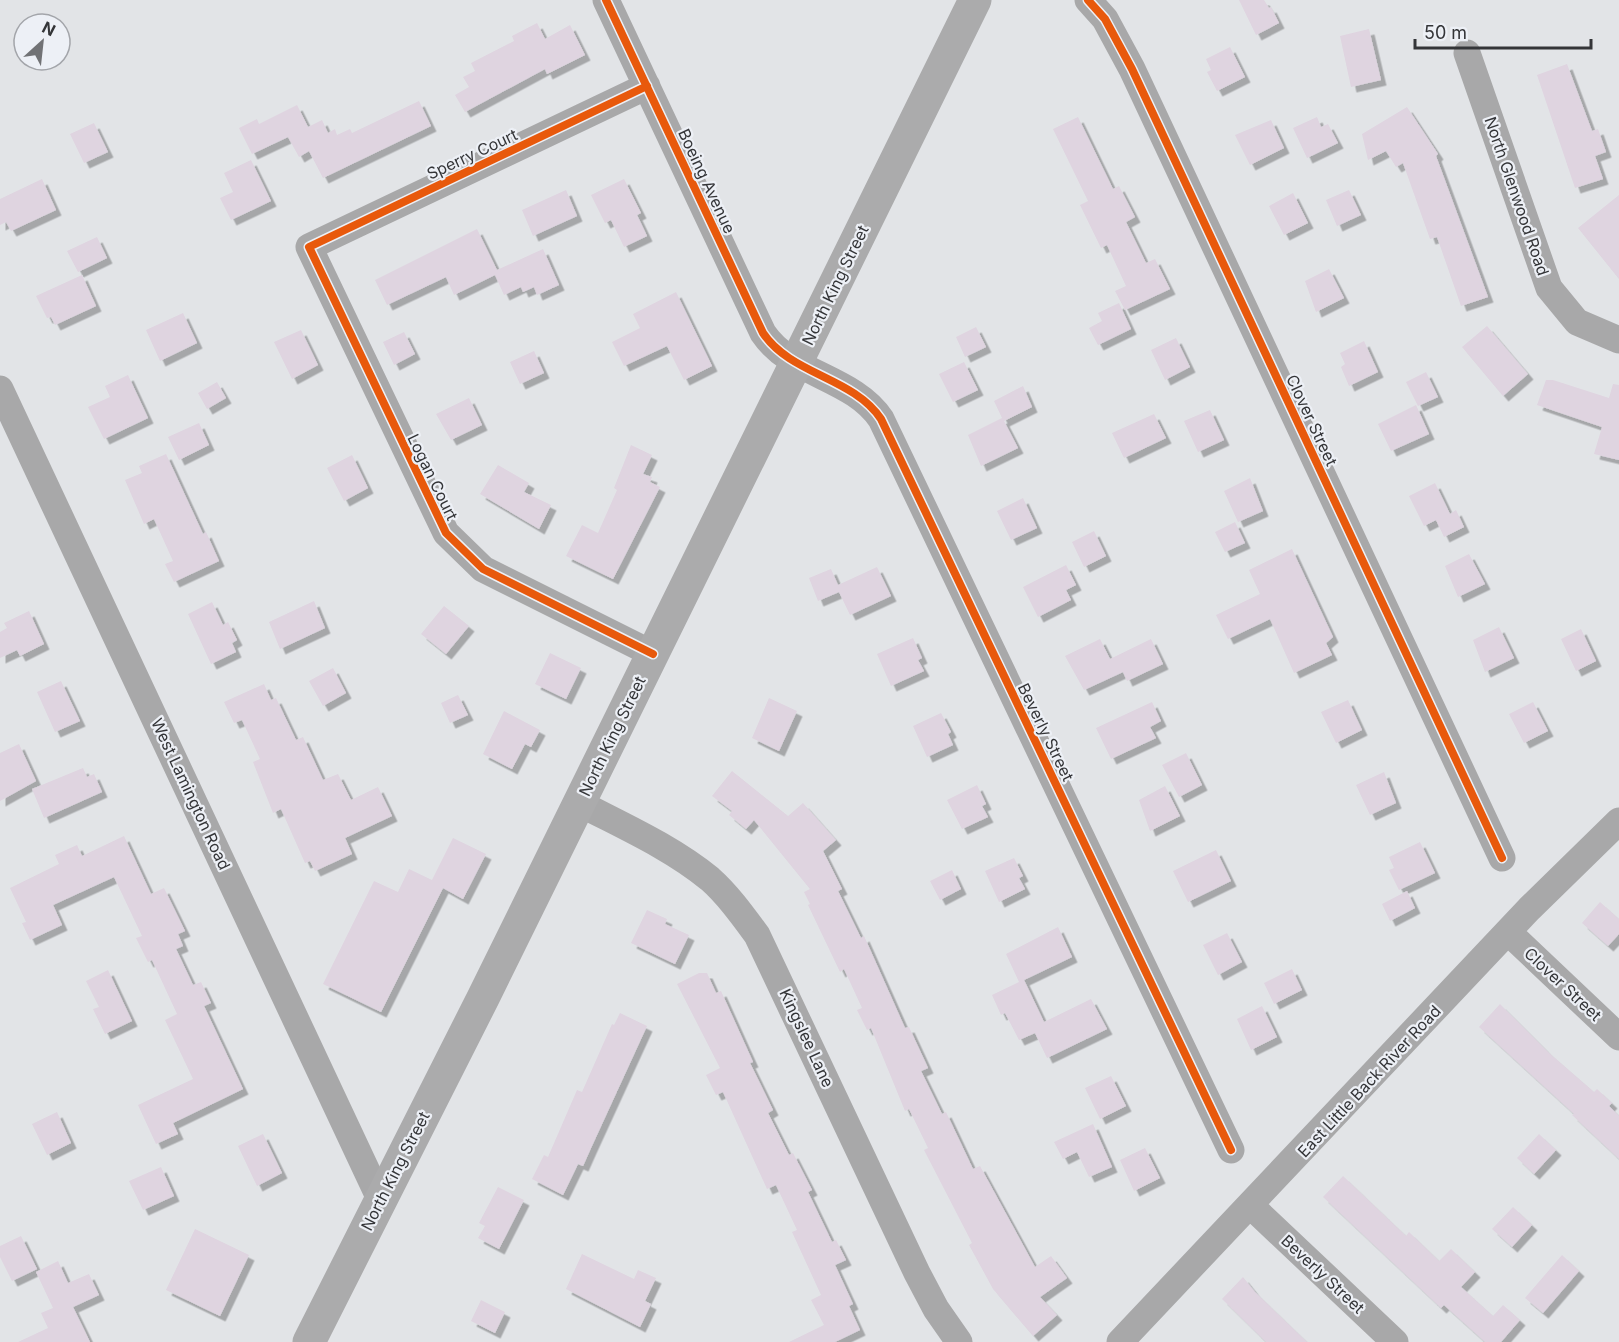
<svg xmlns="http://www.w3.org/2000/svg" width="1619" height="1342" font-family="Inter,sans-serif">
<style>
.building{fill:#dfd4e0;filter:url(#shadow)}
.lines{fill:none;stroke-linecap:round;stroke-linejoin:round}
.minor{stroke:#a8a8a9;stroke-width:27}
.major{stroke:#ababac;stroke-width:33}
.cycleway-casing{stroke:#edf0f6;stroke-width:11}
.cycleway{stroke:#e8590c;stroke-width:8}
.labels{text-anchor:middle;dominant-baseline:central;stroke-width:4.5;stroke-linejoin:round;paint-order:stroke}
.street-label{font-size:16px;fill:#343538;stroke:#edf0f6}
</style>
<defs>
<filter id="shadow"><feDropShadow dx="5.5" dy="5.5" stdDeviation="0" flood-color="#0004"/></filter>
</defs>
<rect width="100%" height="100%" fill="#e2e4e7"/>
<!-- building -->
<path class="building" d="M1239,0H1264L1269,8L1271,7L1279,23L1256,35Z
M537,23L545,39L570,25L585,55L547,74L545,69L465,112L455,95L469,87L463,77L475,71L471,63L514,41L512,36Z
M1369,29L1381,80L1351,87L1340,36Z
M1230,47L1245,77L1217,91L1207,72L1211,70L1206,59Z
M1567,64L1592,131L1598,129L1606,152L1595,156L1603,179L1575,188L1537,75Z
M419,101L431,126L323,178L309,151L299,157L288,137L252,154L239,128L257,119L259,124L297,105L308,127L322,120L328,133L335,129L337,135L350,129L352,133Z
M1407,107L1438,154L1436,156L1488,297L1461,306L1437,237L1430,239L1403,163L1396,167L1386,151L1368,160L1362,134Z
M1078,117L1113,189L1119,186L1135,217L1126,222L1146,263L1155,259L1170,289L1125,310L1115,291L1126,286L1107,245L1101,248L1080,205L1088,201L1053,129Z
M1317,117L1321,127L1328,124L1338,143L1307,158L1293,128Z
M1271,120L1284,148L1250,165L1235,135Z
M94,123L108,152L84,163L70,134Z
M251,160L271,201L231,220L220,198L233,192L224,173Z
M42,179L56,210L11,231L6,222L0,225V199Z
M624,179L641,213L637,215L647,236L624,247L611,220L605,223L591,195Z
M566,190L577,216L533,236L522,210Z
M1349,190L1361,215L1337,226L1326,200Z
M1293,193L1308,223L1284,235L1269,206Z
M1619,195V279L1578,228Z
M477,229L497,270L543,249L559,285L537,295L534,287L523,292L521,287L504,295L495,275L454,295L446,277L387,305L375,280Z
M97,237L107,258L78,272L67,251Z
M1329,269L1344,298L1316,312L1305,281Z
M82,275L96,306L55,325L51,317L47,318L36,296Z
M676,292L712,366L684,380L667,346L624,366L612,342L640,328L633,314Z
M1119,303L1131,329L1098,345L1089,328L1102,321L1098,313Z
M183,313L197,343L160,361L146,330Z
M1487,326L1528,374L1503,396L1462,347Z
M976,327L986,347L965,357L956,337Z
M301,330L318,365L292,379L274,342Z
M404,332L415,354L394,365L383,342Z
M1176,338L1190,367L1165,380L1151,350Z
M1364,341L1378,372L1349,386L1341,367L1345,364L1340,353Z
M534,351L544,373L520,384L510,362Z
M964,362L978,390L953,402L939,374Z
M1426,372L1438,397L1418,406L1406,382Z
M128,375L148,418L104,439L88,407L110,397L105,386Z
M1546,380H1553L1609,398L1613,384L1619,385V460L1594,454L1602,427L1537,405Z
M217,382L226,398L207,409L198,393Z
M1023,386L1032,407L1004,421L1018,448L981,466L968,435L1002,418L994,401Z
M469,398L482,425L451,440L436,414Z
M1416,405L1429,434L1391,451L1378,424Z
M1210,410L1224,440L1198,452L1184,421Z
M1154,414L1166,438L1124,458L1112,433Z
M199,423L209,445L179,460L168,437Z
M631,445L652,455L643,474L652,477L650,482L660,487L613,579L566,556L582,525L598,533L617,490L614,488Z
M166,454L203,534L206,532L219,561L174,582L165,564L173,561L154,519L144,524L125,480L142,473L139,466Z
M352,455L368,488L344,501L327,468Z
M498,465L529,483L524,492L551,505L539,529L480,494Z
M1250,478L1263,511L1238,522L1224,491Z
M1435,483L1450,514L1456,510L1464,527L1444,537L1436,520L1424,526L1409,496Z
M1023,498L1037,528L1011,540L997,511Z
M1235,522L1245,543L1225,552L1215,532Z
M1094,531L1106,556L1084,567L1072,542Z
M1292,549L1333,637L1326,643L1332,655L1294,673L1270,619L1228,639L1216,615L1260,594L1249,570Z
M1469,554L1485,584L1458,597L1445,566Z
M1066,565L1076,585L1066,590L1071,600L1038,617L1023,587Z
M877,567L891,596L850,615L839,592L818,601L809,578L831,569L838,585Z
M314,601L325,628L280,649L269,622Z
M212,602L223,625L228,622L237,640L232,643L236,652L211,664L188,614Z
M444,606L469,626L446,654L421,634Z
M29,611L44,644L20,656L17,650L0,658V632L7,628L4,623Z
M1499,627L1514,658L1485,672L1473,640Z
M1581,629L1596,661L1576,671L1561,639Z
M913,638L922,658L918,660L924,671L891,686L877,654Z
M1100,639L1110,659L1151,639L1163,664L1127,681L1123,672L1084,690L1065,656Z
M550,653L581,668L566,699L535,684Z
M333,668L346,693L323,706L309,681Z
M61,681L80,721L55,732L37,692Z
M264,684L271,700L276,698L296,740L303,737L323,780L338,774L351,800L378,787L392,816L345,838L352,854L315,871L310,861L305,863L281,809L273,813L253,762L260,759L242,720L234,723L224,702Z
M458,695L468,715L450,723L441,703Z
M769,698L797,711L779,751L752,738Z
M1348,700L1362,730L1336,743L1321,712Z
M1152,702L1161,721L1150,727L1156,738L1111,759L1096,728Z
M1533,702L1548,731L1524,743L1509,714Z
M504,711L540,730L531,747L525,744L512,769L483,754Z
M941,713L951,732L948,734L953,745L927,757L913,726Z
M19,744L36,781L0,801V753Z
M1186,753L1202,785L1179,797L1162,765Z
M83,768L87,777L94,774L102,792L44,818L32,789Z
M732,771L788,816L803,803L836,840L823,851L842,889L838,891L861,938L864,936L905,1028L909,1027L928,1068L921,1071L942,1114L946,1112L973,1169L980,1166L1035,1267L1051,1256L1067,1278L1040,1297L1057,1315L1033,1336L993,1289L969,1245L972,1243L924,1150L928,1148L909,1109L905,1111L871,1028L867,1030L857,1010L862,1008L844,969L840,972L808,905L810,904L804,892L810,889L754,820L746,829L729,815L732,811L712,796Z
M1384,772L1396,803L1370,815L1356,785Z
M977,785L986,804L982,806L988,817L962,829L947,800Z
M1165,786L1180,816L1150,831L1139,800Z
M124,836L151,894L164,888L185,931L178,934L183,946L176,949L193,985L201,982L211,1003L204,1006L243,1089L173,1123L178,1134L156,1144L138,1105L193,1079L165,1020L177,1014L152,960L148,962L136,938L142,936L114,877L53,905L62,925L30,940L22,923L26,922L10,888L59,864L55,855L77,845L82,856Z
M453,838L486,854L463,899L443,888L381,1012L323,984L374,881L398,892L409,869L432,880Z
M1420,842L1435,873L1399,890L1389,870L1394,868L1389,857Z
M1216,850L1231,881L1188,902L1173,871Z
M1014,858L1023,876L1019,878L1025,889L999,902L985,871Z
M952,870L961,889L940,900L930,881Z
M1407,891L1415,908L1390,921L1382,904Z
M1600,902L1619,919V934L1608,946L1582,923Z
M647,910L667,919L665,924L689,935L675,964L631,943Z
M1058,927L1072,957L1024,980L1044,1022L1091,999L1107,1029L1047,1058L1035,1033L1019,1040L1005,1013L1001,1015L992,995L1019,982L1006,954Z
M1227,933L1242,962L1218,975L1203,945Z
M1292,969L1302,990L1274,1004L1264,983Z
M108,970L132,1021L105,1034L93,1009L99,1007L86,981Z
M699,973H707L716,993L721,991L753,1062L750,1063L773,1110L768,1113L789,1155L793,1153L812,1190L808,1192L832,1242L836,1240L846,1260L835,1265L853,1304L849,1306L860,1330L835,1342H789L824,1325L811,1300L821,1295L792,1232L797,1230L776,1185L767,1189L723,1092L716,1095L706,1075L720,1068L677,984Z
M1500,1004L1548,1052L1594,1092L1597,1089L1612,1103L1609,1106L1619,1116V1159L1572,1115L1574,1114L1479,1027Z
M1262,1006L1277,1037L1251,1050L1237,1019Z
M620,1013L647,1026L591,1148L583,1166L578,1164L563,1195L532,1179L544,1155L548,1157L577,1090L582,1092L612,1024L614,1025Z
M1111,1076L1126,1106L1100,1119L1085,1088Z
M57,1112L71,1143L47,1155L32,1124Z
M1093,1124L1112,1167L1089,1177L1077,1152L1063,1159L1054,1142Z
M263,1134L282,1173L257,1186L238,1146Z
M1539,1134L1556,1150L1534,1174L1517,1158Z
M1145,1148L1160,1178L1134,1191L1120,1160Z
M161,1167L174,1196L143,1210L129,1181Z
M1343,1176L1406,1236L1409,1232L1439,1261L1451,1249L1475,1272L1461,1287L1493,1316L1503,1305L1520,1320L1501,1342H1485L1444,1305L1441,1308L1323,1197Z
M498,1187L524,1200L499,1249L478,1238L485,1226L479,1223Z
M1513,1207L1532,1225L1512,1247L1492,1229Z
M195,1229L249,1255L220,1316L166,1290Z
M21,1236L37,1269L12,1281L0,1257V1246Z
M582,1254L634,1279L638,1270L656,1278L645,1301L651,1304L640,1327L566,1289Z
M1562,1255L1579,1271L1543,1313L1525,1298Z
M58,1261L68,1283L89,1274L99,1295L73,1307L90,1342H18L48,1328L41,1313L53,1308L36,1272Z
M1243,1277L1255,1292L1307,1342H1266L1222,1299Z
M481,1300L505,1312L495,1333L471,1321Z"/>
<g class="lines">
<!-- minor -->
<path class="minor" d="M606,0L763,333C791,375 853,377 881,419L1231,1150
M1088,0L1105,19L1132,69L1502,858
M1467,53L1549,288L1577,322L1619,340
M647,86L309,247L446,533L483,569L653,654
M0,389L380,1199
M579,803C623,826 671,847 710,879C728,895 743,916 757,935L917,1273L936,1309L959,1342
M1508,932L1619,1037
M1251,1206L1395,1342
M1120,1342L1529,909L1619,821"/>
<!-- major -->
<path class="major" d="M309,1342L483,998L975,0"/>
<defs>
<path id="cycleway" d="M606,0L763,333C791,375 853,377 881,419L1231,1150
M1088,0L1105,19L1132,69L1502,858
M647,86L309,247L446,533L483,569L653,654"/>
</defs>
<!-- cycleway casing -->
<use href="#cycleway" class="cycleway-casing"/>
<!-- cycleway -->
<use href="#cycleway" class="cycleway"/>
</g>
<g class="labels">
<!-- street labels -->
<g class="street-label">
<text transform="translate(472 154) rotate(-25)">Sperry Court</text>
<text transform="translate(707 181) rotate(65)">Boeing Avenue</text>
<text transform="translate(1517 196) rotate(71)">North Glenwood Road</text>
<text transform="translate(835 285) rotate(-64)">North King Street</text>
<text transform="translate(1312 420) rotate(65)">Clover Street</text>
<text transform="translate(433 477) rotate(64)">Logan Court</text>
<text transform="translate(1046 732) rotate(64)">Beverly Street</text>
<text transform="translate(612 736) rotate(-64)">North King Street</text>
<text transform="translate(191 794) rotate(65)">West Lamington Road</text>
<text transform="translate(1563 984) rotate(43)">Clover Street</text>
<text transform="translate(807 1038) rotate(65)">Kingslee Lane</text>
<text transform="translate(1369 1081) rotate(-47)">East Little Back River Road</text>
<text transform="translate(395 1171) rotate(-63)">North King Street</text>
<text transform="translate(1323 1274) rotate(43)">Beverly Street</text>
</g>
</g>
<!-- north arrow -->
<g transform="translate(42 42) rotate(27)"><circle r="28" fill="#edf0f6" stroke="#a3a5aa" stroke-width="1.5"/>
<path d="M0-4.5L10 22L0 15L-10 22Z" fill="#717275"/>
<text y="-9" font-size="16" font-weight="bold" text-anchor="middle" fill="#343538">N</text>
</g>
<!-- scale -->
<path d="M1415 39v9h176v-9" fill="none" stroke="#343538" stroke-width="3"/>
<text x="1424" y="39" font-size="18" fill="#343538" stroke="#edf0f6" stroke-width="4.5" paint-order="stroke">50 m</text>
</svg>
